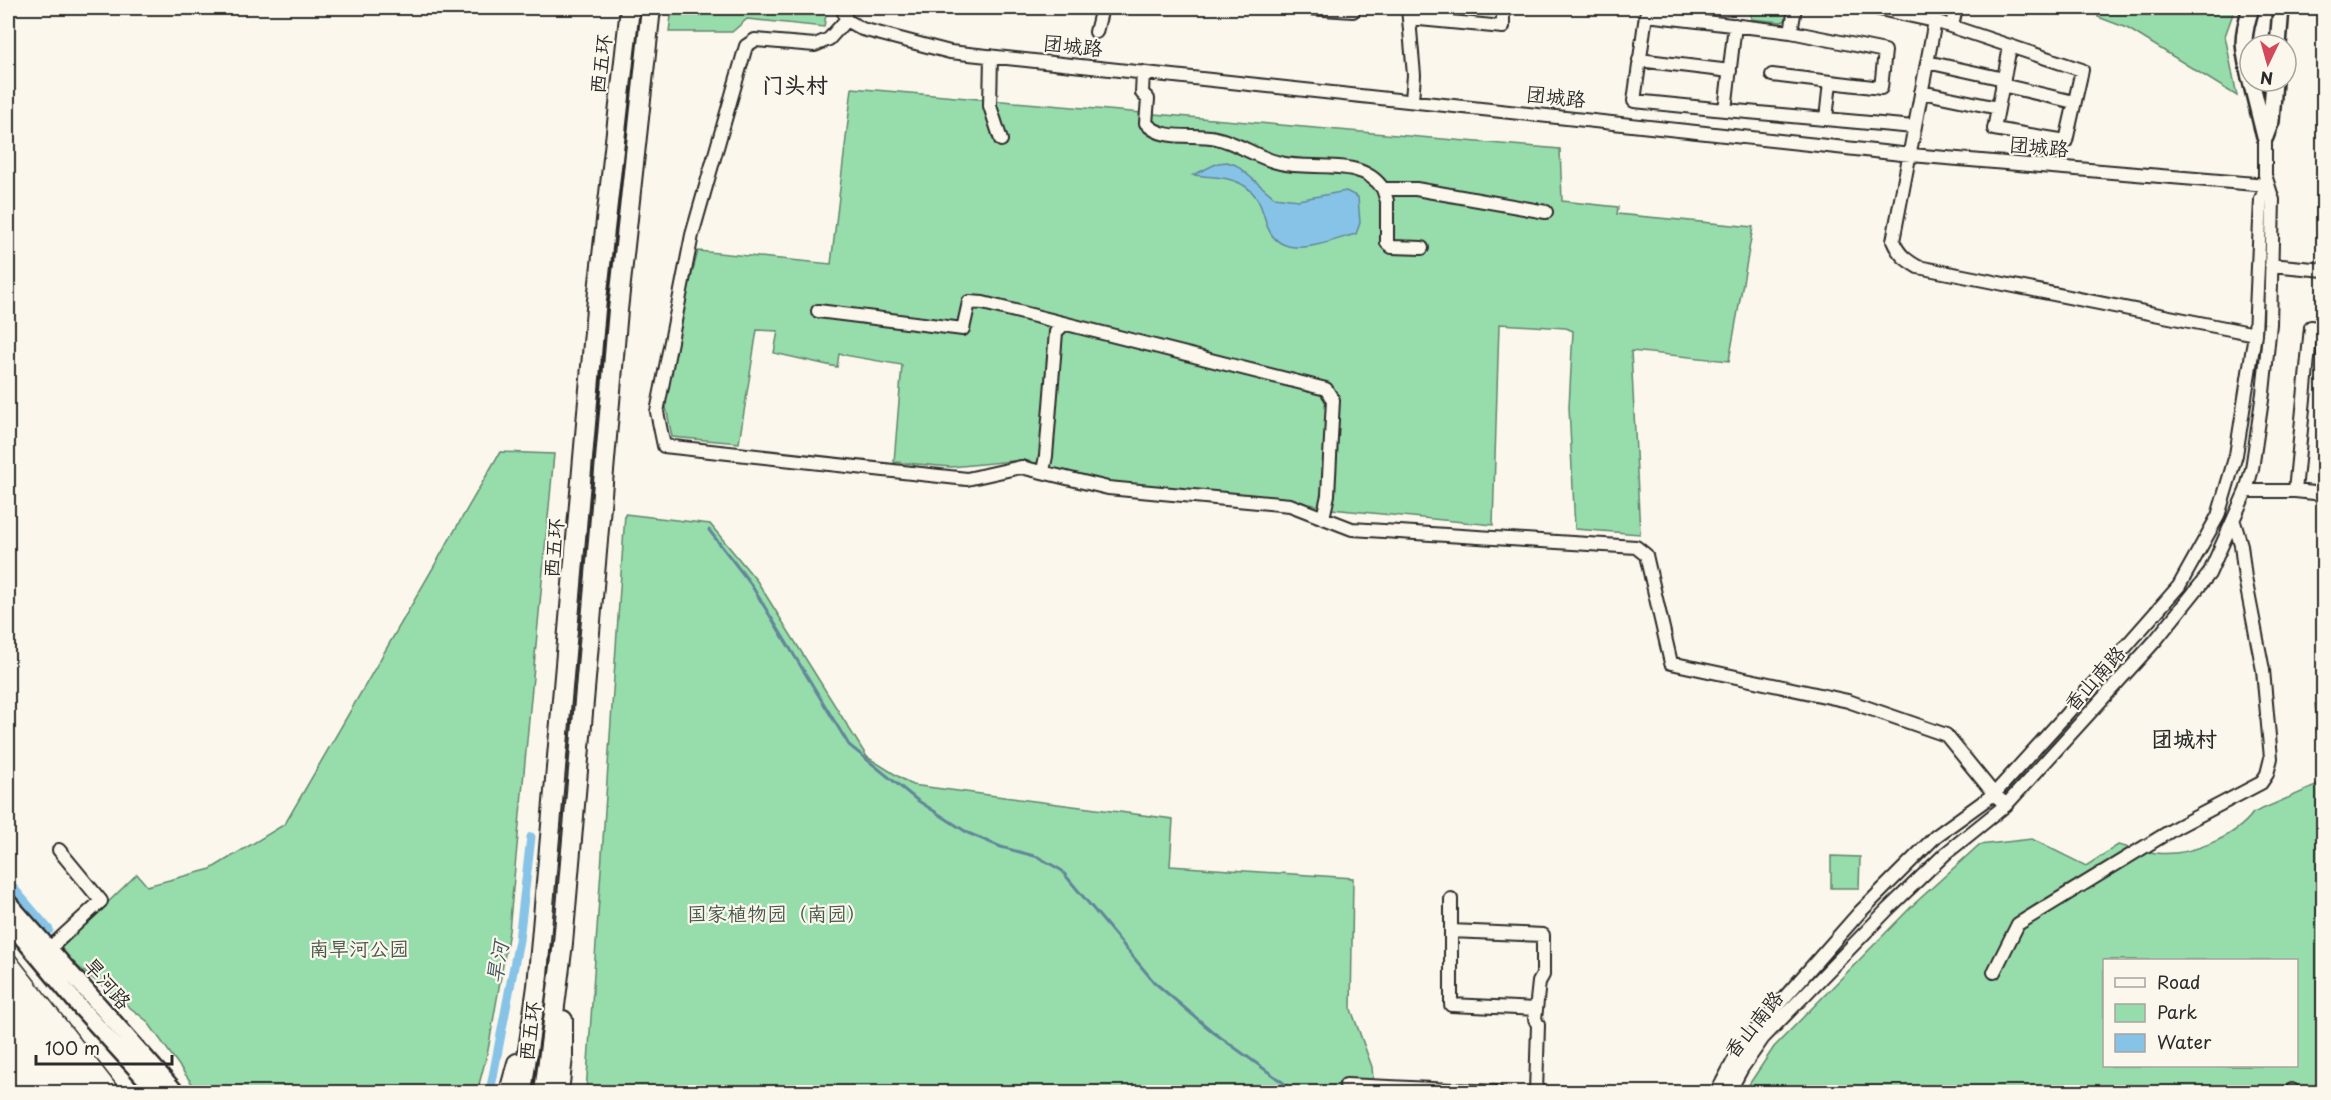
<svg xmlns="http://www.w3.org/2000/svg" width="2331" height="1100" font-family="'Playpen Sans','LXGW WenKai TC',sans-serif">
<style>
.green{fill:#97ddab;stroke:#61846b;stroke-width:1.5;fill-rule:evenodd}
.water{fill:#86c3e6;stroke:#62869b;stroke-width:1.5}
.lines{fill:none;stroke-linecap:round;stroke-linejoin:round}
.stream{stroke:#62869b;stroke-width:3}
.canal{stroke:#86c3e6;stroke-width:9}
.minor-casing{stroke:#2b2b2b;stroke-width:16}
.major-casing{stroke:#2b2b2b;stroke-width:20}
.highway-casing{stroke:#2b2b2b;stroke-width:22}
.minor{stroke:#fbf7ec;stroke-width:12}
.major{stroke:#fbf7ec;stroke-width:15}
.highway{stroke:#fbf7ec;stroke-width:18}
.tram{stroke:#2b2b2b;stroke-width:1.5}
.labels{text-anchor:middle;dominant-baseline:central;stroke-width:4.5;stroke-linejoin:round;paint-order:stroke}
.street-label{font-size:20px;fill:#2b2b2b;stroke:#fbf7ec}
.park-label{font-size:20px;fill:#46584b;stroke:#fbf7ec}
.water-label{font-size:21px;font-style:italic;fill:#465963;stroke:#fbf7ec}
.quarter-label{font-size:22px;font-weight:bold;fill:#2b2b2b;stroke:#fbf7ec}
</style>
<rect width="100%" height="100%" fill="#fbf7ec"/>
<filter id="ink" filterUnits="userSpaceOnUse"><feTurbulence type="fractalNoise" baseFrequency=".0167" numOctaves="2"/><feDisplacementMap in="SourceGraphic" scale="12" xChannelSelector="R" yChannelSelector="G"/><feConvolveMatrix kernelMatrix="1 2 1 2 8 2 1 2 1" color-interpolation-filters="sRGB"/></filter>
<g filter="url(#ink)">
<!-- green -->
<path class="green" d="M672,8H827L824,27L747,19L732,32H669Z
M1752,8H1790L1789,19L1781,22L1751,19Z
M2099,8H2235L2225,36L2237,96L2127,28L2098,17Z
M852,88L1560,149L1562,201L1618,207L1617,214L1753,227L1729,361L1631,351L1640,534L1575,529L1569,407L1573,331L1566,328L1499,324L1493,525L1331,509L1289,499L1103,481L1023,460L951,467L894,462L902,365L839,354L837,367L774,353L778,331L757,330L739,443L672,437L662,387L698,251L831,264Z
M500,452L554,454L509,931L488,1050L477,1092H198L147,1021L58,951L137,874L147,886L211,869L285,824Z
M625,514L710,524L757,581L867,757L912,785L1173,819L1170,866L1353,878L1351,1009L1372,1067L1374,1092H586Z
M2315,704H2323V743H2319Z
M2318,785H2323V1092H2293L2292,1090L2286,1092H1744L1774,1047L1913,905L1979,845L2032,839L2086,866L2118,845C2131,848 2143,851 2156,853C2187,857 2235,838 2253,813ZM2104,960H2296V1066H2104Z
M1831,856L1860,857L1859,888H1831Z"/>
<!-- water -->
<path class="water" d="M1227,162L1236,165L1274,197L1298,200L1346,191L1358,197L1360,223L1356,234C1324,242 1276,266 1265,219C1261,205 1256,192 1243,185C1230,176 1208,177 1193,175L1218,163Z"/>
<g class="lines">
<!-- stream -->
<path class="stream" d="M709,530L750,583L849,745L917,800L968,833L1001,847L1038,857L1061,870L1154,982L1213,1032L1296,1092"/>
<!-- canal -->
<path class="canal" d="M8,882L49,930
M490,1092L519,940L531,837"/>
<defs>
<path id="minor" d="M843,8L846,20
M1308,8L1353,11L1352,8
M1408,8L1414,75L1412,100
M1875,8L1935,21L1893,241C1899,255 1906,260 1918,267L2255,334
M1409,18L1503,27V8
M846,20L829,39L815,45L755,40L746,46L692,235L657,412L664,446L967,479L1021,467L1108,488L1290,505L1352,529L1636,547L1646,555L1671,663L1848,701L1946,735L1994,794L2006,805
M846,20L862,29L950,52L1911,155L2267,185
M1935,21L2082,70L2066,141L1994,129L2010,47
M1735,25L1725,110L1634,101L1646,15L1791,32
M1952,26L1956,8
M1096,32L1102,8
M991,56L990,106L1001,140
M1639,60L1730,71
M1927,62L2004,79
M1143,72L1142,93L1148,99L1146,123C1162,142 1194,133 1216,138C1239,143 1257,158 1280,163C1312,171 1362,156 1383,189H1416L1546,212
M1772,75L1881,88L1885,51L1791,32L1795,8
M2002,85L2074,102
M1921,92L1998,108
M1725,110L1914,127
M1826,119L1830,82
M1383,189L1387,201V243L1392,247L1422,248
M2271,265L2324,270
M818,311L963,329L969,302L983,303L1326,389L1333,400L1328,495L1323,518
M1043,471L1046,456L1056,332L1064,324
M2246,491H2295L2324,494
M2295,491L2311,327L2324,329
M1451,899V1005L1536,1009
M1451,931L1543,935V975L1539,982L1535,1019L1538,1025L1536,1092
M50,948L101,901L59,850
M1994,972L2018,924L2177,827L2261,783L2267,774L2271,758L2263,670L2245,578L2241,545L2234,522
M1346,1085L1497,1092
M2292,1090L2293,1092
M1717,1092L1733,1062L1756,1030L1859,913L1936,836L1994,794L2063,718L2179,586L2218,516L2236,455L2255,334L2261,199L2267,185
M1729,1092L1742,1068L1763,1038L1888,909L1945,854L2006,805L2155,641L2209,574L2246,491L2252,469L2263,393L2270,324L2273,200L2265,175V137"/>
<path id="major" d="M2278,45L2281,8
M2250,78C2243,46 2241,39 2251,8
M2251,81L2265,137
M2265,137L2271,121L2274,81
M8,902L176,1092
M8,921L79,1006L157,1092"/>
<path id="highway" d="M509,1092L517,1063
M522,1092L537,986L596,309L630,8
M544,1092L563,943L618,310L651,8
M559,1092L563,1057V1020"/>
</defs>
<!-- minor casing -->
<use href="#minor" class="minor-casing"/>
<!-- major casing -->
<use href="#major" class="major-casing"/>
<!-- highway casing -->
<use href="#highway" class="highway-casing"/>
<!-- minor -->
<use href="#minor" class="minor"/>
<!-- major -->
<use href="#major" class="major"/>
<!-- highway -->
<use href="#highway" class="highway"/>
<!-- tram -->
<path class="tram" d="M8,946L122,1092"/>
</g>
</g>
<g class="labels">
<!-- street labels -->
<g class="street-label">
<text transform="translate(1073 45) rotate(6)">团城路</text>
<text transform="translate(600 64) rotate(-83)">西五环</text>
<text transform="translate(1556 96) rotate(6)">团城路</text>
<text transform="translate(2039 146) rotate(5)">团城路</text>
<text transform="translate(553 548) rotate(-85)">西五环</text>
<text transform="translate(2094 678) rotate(-48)">香山南路</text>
<text transform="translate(108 983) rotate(49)">旱河路</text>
<text transform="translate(1753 1024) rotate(-51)">香山南路</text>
<text transform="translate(529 1031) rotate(-83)">西五环</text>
</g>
<!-- park labels -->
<g class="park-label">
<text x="777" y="913">国家植物园（南园）</text>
<text x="359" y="948">南旱河公园</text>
</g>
<!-- water labels -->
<g class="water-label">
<text transform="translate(496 962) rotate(-80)">旱河</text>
</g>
<!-- quarter labels -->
<g class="quarter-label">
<text x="795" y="83">门头村</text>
<text x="2184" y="737">团城村</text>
</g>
</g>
<!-- margin -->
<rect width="2331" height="1100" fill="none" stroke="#fbf7ec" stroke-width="30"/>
<rect x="15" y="15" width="2301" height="1070" fill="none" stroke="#2b2b2b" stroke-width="2" filter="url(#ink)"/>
<!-- legend -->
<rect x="2103" y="959" width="195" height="108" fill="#fbf7ec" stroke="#a8a59f" stroke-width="1.5"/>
<rect x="2115" y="978" width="30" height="9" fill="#fbf7ec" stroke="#a8a59f" stroke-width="1.5"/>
<text x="2157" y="989" font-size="18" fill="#2b2b2b">Road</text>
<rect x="2115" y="1004" width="30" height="18" fill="#97ddab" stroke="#a8a59f" stroke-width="1.5"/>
<text x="2157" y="1019" font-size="18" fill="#2b2b2b">Park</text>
<rect x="2115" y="1034" width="30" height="18" fill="#86c3e6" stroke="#a8a59f" stroke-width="1.5"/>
<text x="2157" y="1049" font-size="18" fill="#2b2b2b">Water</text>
<!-- north arrow -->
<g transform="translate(2268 63) rotate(185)"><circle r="28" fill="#fbf7ec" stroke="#a8a59f" stroke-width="1.5"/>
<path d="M0-4.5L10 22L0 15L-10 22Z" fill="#d1495b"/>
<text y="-9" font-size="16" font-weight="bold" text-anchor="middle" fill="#2b2b2b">N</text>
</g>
<!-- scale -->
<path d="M36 1055v9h136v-9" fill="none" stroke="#2b2b2b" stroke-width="3"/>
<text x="45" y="1055" font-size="18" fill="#2b2b2b" stroke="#fbf7ec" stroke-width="4.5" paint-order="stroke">100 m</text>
</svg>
